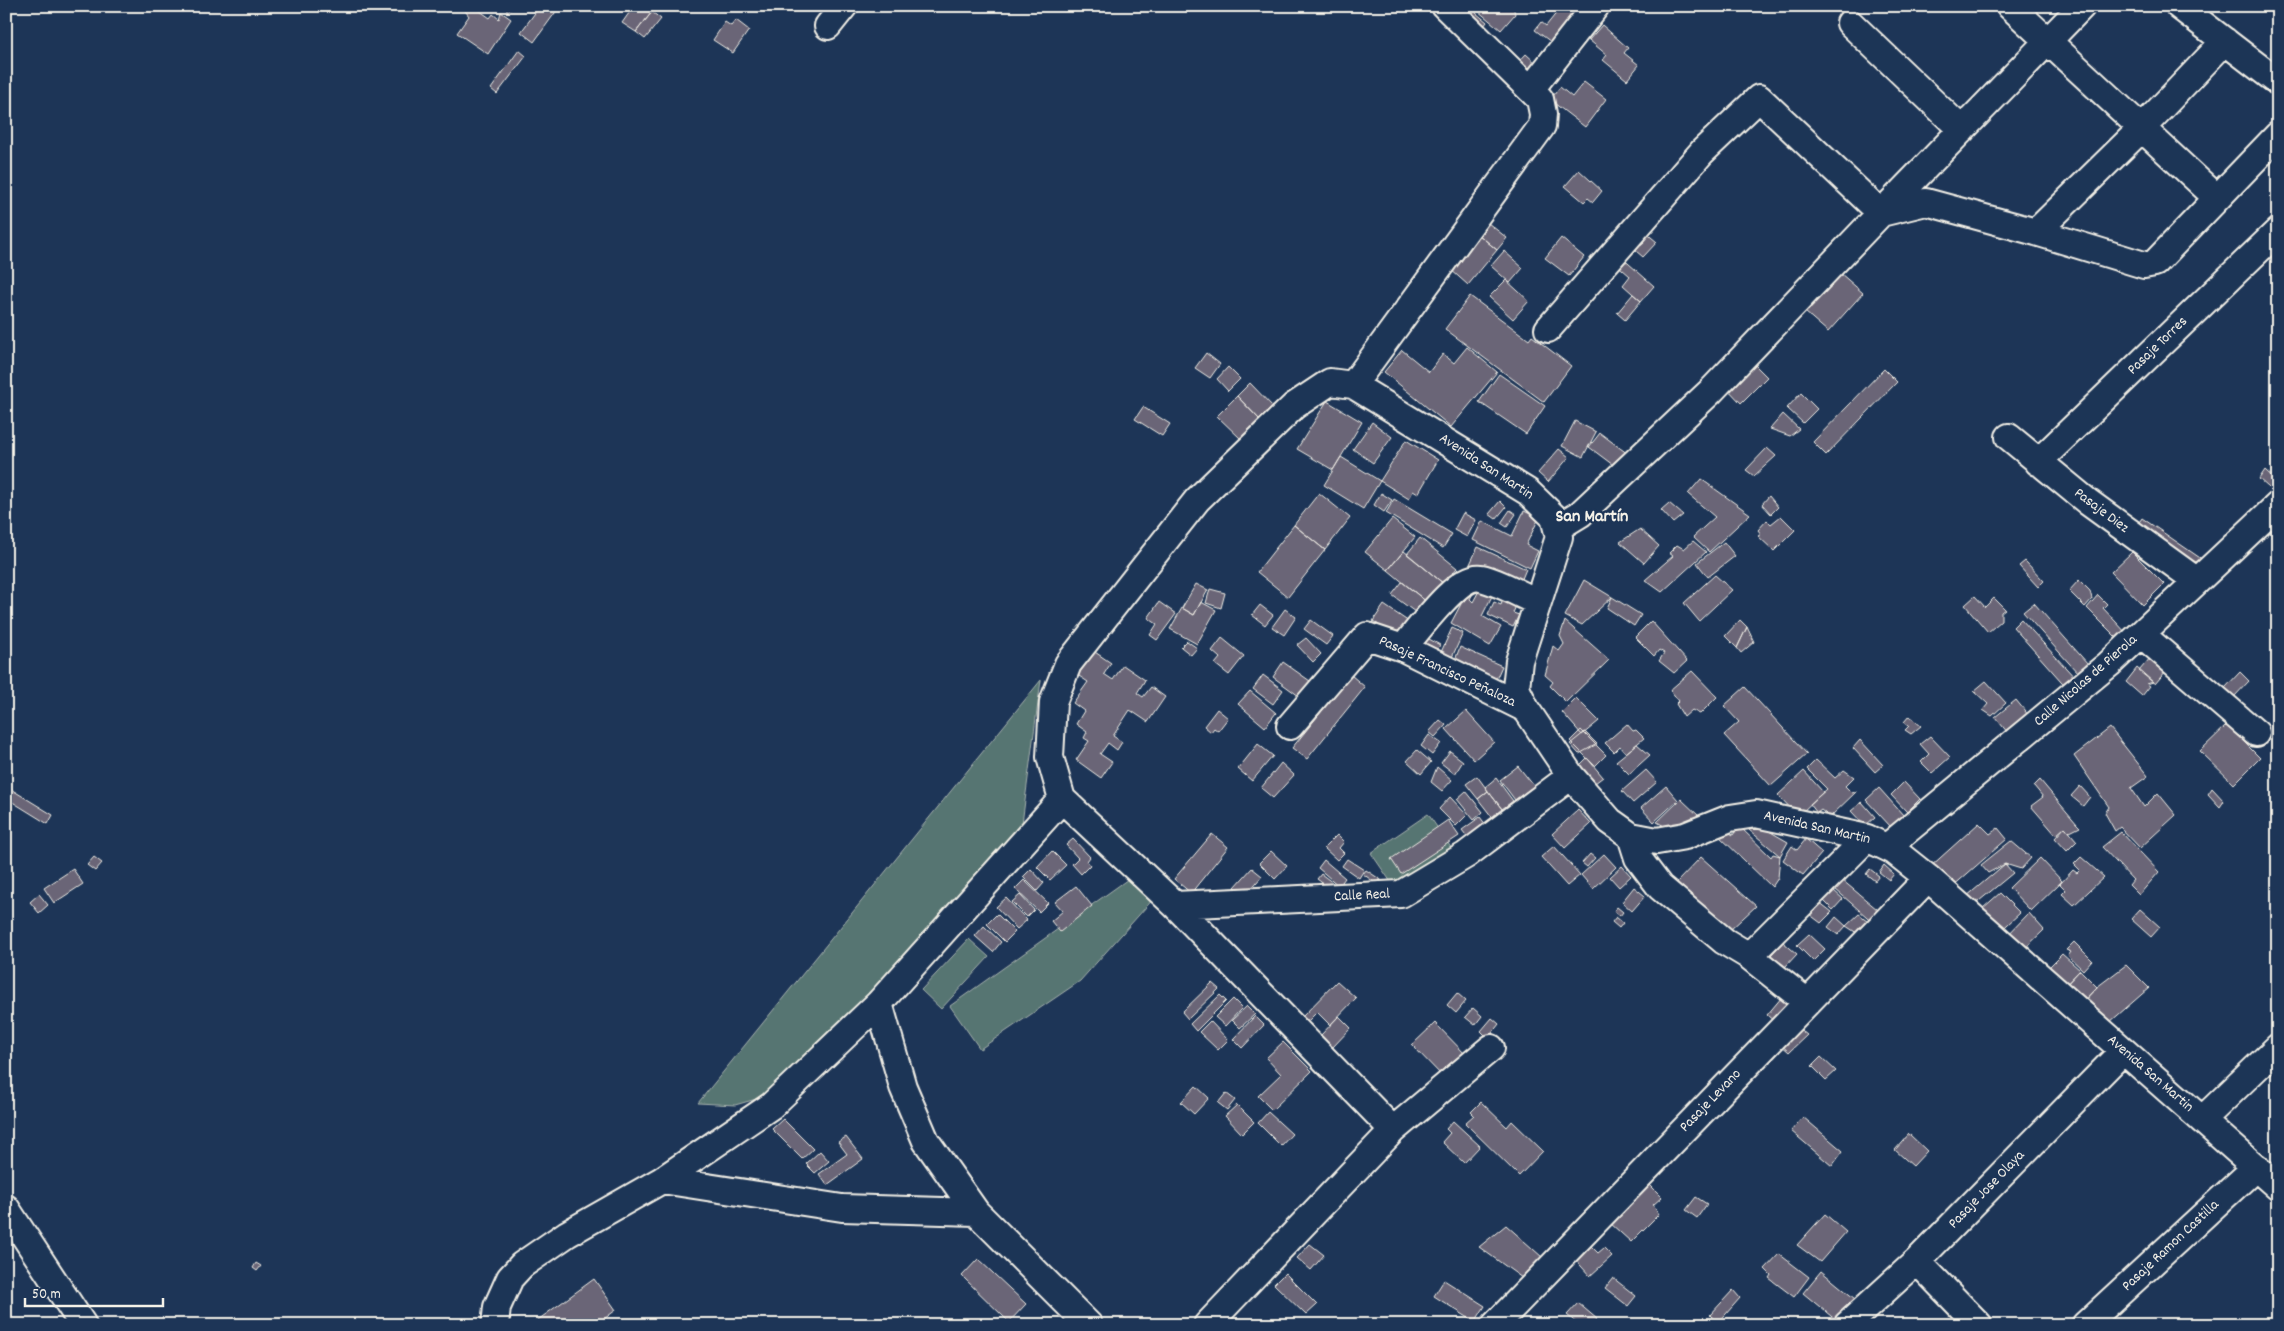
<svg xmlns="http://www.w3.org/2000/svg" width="2284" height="1331" font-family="Dekko,sans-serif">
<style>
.green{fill:#577472;stroke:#a6b2ad}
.building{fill:#6a6577;stroke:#f4f1e8}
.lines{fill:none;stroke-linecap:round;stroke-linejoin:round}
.minor-casing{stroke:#f4f1e8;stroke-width:30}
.minor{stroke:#1d3557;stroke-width:26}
.labels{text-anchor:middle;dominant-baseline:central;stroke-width:5;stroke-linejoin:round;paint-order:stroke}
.street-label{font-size:15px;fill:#f4f1e8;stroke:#1d3557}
.quarter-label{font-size:18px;font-weight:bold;fill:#f4f1e8;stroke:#1d3557}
</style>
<rect width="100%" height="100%" fill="#1d3557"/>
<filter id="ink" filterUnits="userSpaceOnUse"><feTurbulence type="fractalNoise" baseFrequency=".02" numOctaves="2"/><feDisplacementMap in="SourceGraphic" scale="10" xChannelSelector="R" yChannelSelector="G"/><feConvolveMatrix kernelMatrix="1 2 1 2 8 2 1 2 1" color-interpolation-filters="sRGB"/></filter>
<g filter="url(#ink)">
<!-- green -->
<path class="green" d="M1041,680L1021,831L774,1094L735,1105L698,1103Z
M1428,814L1452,849L1395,888L1371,853Z
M1131,877L1155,897L1080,981L980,1049L950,1006Z
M969,939L989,957L941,1009L921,990Z"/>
<!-- building -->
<path class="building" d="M465,6H477L476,8L490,18L493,14L499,19L501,12L511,19L488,54L457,33L469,16L463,8Z
M502,6H513L509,11Z
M540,6H560L534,42L521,32Z
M634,6H646L652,12L636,32L622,23Z
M1467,6H1472L1477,10L1476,13L1487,22L1480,31L1460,15Z
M1472,6H1513L1515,14L1501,30Z
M1553,6H1563L1558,12Z
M1562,6H1579L1551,42L1535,30L1541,22L1546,26Z
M652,12L661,19L645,39L636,32Z
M736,20L749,30L733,53L713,40L725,22L731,26Z
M1602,25L1628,48L1624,53L1639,65L1627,80L1603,60L1607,55L1589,40Z
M519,50L526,56L497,94L491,89Z
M1526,54L1537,64L1527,76L1516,65Z
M1584,82L1606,99L1585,127L1550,100L1560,87L1572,97Z
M1579,170L1602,191L1593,202L1588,198L1584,202L1565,186Z
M1488,223L1507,238L1497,250L1478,234Z
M1645,232L1657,242L1643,257L1636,251L1644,242L1639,238Z
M1478,234L1497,250L1468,285L1450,269Z
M1561,238L1584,257L1569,276L1545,258Z
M1504,251L1523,268L1510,283L1491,266Z
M1620,256L1654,286L1641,301L1623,285L1630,276L1615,263Z
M1840,273L1863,293L1828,332L1805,312Z
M1506,280L1529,301L1513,319L1489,297Z
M1633,294L1641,301L1625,320L1617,313Z
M1470,296L1529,340L1532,336L1571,366L1544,402L1445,329Z
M1467,347L1497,372L1451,427L1384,372L1402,350L1429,372L1443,354L1454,363Z
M1206,353L1220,364L1210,378L1195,368Z
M1751,361L1767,377L1741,403L1726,387Z
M1228,367L1240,379L1228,391L1217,379Z
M1884,369L1897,382L1826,455L1813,442Z
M1499,374L1545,406L1526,434L1479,402Z
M1250,383L1274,408L1261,421L1237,396Z
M1801,393L1817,409L1803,423L1787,408Z
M1237,396L1260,420L1241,439L1217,416Z
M1327,401L1362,422L1333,470L1297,449Z
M1143,407L1170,424L1162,436L1135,419Z
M1783,414L1799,429L1790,436L1770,429Z
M1575,421L1596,432L1583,457L1562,446Z
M1372,422L1392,437L1373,463L1353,449Z
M1600,433L1628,454L1617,468L1589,447Z
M1406,440L1438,460L1418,494L1413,491L1409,499L1380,481Z
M1767,448L1776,456L1754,476L1746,470Z
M1559,449L1569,457L1548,482L1538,473Z
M1341,457L1380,481L1363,509L1324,485Z
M2265,470L2278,482V496L2259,479Z
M1701,479L1750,514L1709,552L1693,537L1715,517L1688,494Z
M1319,493L1350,518L1325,550L1294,525Z
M1381,493L1392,500L1384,512L1374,505Z
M1769,496L1778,507L1771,514L1762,504Z
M1394,499L1452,534L1443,548L1386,513Z
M1500,501L1506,507L1496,519L1489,514Z
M1669,503L1683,515L1673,523L1661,510Z
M1510,510L1516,514L1507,527L1501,523Z
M1524,511L1539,518L1526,545L1538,551L1530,568L1473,540L1482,521L1512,536Z
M1463,513L1476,520L1467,537L1454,530Z
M1781,516L1795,530L1774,551L1758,536L1761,534L1758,530L1767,520L1771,524Z
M2142,518L2206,562L2195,574L2132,532Z
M1392,519L1415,537L1388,570L1365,552Z
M1294,525L1325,550L1288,597L1257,572Z
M1640,529L1659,546L1644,563L1620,542Z
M1420,538L1457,568L1444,584L1407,554Z
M1693,541L1706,552L1662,592L1645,580L1673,556L1669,553L1677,545L1684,549Z
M1724,542L1735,556L1708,577L1697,563Z
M1478,547L1526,569L1519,586L1470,564Z
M1404,551L1444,584L1428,603L1388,570Z
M2132,552L2164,584L2143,605L2111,572Z
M2025,561L2044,581L2038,587L2019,566Z
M1715,575L1732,590L1699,621L1684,603Z
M1584,580L1612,597L1582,625L1565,616Z
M2079,580L2090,591L2092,599L2085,607L2069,591Z
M1402,582L1428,603L1419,615L1392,595Z
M1196,584L1208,590L1194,615L1182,608Z
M1476,588L1470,599L1473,602L1480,589L1492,596L1482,616L1501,627L1490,646L1451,623L1461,604L1451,599Z
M1210,589L1225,593L1221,608L1206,603Z
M1505,595L1518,601L1513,613L1519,615L1513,627L1488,615L1494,602L1501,605Z
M2098,595L2107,604L2103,608L2128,635L2121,642L2087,608Z
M1975,596L1985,607L1994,598L2005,609L2001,612V621L1988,632L1965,605Z
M1612,597L1641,615L1634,626L1607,608Z
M1159,602L1176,614L1157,640L1150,635L1157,624L1148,618Z
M1201,602L1216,610L1197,644L1170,629L1182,608L1194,615Z
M2034,603L2088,664L2078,673L2023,612Z
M1260,605L1273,615L1265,625L1252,615Z
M1384,605L1409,622L1398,638L1373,621Z
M1285,609L1296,617L1284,635L1272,627Z
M2021,619L2077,680L2069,690L2013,627Z
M1311,620L1333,636L1326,645L1304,629Z
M1740,620L1747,627L1737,648L1725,636Z
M1565,621L1609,660L1566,702L1550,686L1553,682L1545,675L1553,646L1559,651L1564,644L1560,636Z
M1651,621L1687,661L1674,673L1659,661L1664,653L1659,650L1654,656L1635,637Z
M1747,627L1754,642L1741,653L1737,648Z
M1452,628L1463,633L1448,666L1437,661Z
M1418,633L1440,645L1432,658L1410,646Z
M1222,638L1244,656L1229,675L1215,664L1220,658L1212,651Z
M1306,638L1321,654L1313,662L1297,645Z
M1187,641L1197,648L1191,655L1181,647Z
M1460,647L1502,666L1493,686L1452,668Z
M1092,650L1111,663L1104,674L1113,680L1123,665L1145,680L1137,693L1143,697L1151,687L1165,697L1148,722L1130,710L1113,736L1122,742L1117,750L1108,743L1100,754L1112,762L1101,778L1076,760L1089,741L1084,738L1087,732L1076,724L1084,711L1073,703L1088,682L1076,674Z
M2151,657L2166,671L2155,684L2139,671Z
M1283,662L1310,681L1299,696L1273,677Z
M2137,668L2153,682L2147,684L2150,686L2142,696L2126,682Z
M1692,671L1717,697L1700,714L1692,710L1684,717L1676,704L1679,701L1670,690Z
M2240,672L2249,681L2233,698L2224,689Z
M1263,675L1283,690L1273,704L1253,689Z
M1351,675L1365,687L1307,759L1292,748Z
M1986,681L2006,703L1992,716L1983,710L1988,704L1974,691Z
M1745,687L1807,754L1771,786L1724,735L1739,722L1724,706Z
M1250,691L1276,713L1265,727L1238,704Z
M1576,698L1599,721L1582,735L1562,712Z
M2016,700L2029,716L2008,733L1995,717Z
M1217,709L1228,718L1218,731L1214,728L1211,732L1204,726Z
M1466,711L1494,742L1474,760L1446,729Z
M1909,716L1921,726L1911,734L1905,730L1909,726L1904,722Z
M1440,720L1446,725L1435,737L1429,732Z
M1627,724L1633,731L1636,730L1644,738L1626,753L1620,746L1614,752L1605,743Z
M2227,725L2260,758L2234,784L2200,751Z
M2110,728L2148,776L2131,788L2144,807L2158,793L2176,815L2140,848L2120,827L2115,831L2105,813L2109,807L2074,756Z
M1581,730L1606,755L1595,766L1570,741Z
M1585,732L1597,744L1579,754L1570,744Z
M1429,735L1441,743L1432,755L1421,746Z
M1930,736L1950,757L1932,773L1921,762L1929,754L1920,744Z
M1860,740L1883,765L1875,772L1853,748Z
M1258,744L1273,756L1252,781L1238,769Z
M1637,744L1650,755L1629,774L1616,761Z
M1417,750L1431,762L1421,774L1407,761Z
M1450,751L1463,761L1455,774L1441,763Z
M1587,758L1603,777L1595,783L1580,765Z
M1816,760L1835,778L1844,770L1854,777L1845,786L1852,793L1857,791L1830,817L1821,810L1817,813L1810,804L1827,789L1807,769Z
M1281,763L1294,775L1273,798L1261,788Z
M1518,766L1534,786L1515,800L1500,780Z
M1437,767L1452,780L1442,791L1431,782Z
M1646,770L1657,782L1633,803L1622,791Z
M1804,771L1823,792L1798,816L1778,795Z
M1477,776L1488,791L1478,799L1466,784Z
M1496,778L1513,801L1502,809L1485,787Z
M2040,780L2077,824L2080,827L2070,832L2065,827L2056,835L2031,806L2043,797L2034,786Z
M1904,782L1920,799L1907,812L1891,795Z
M1666,786L1678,800L1654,822L1641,808Z
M2080,786L2090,797L2083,806L2071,796Z
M9,788L53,815L48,824L6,798Z
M1879,788L1904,816L1891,827L1866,800Z
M2212,788L2224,801L2220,807L2208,794Z
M1466,791L1483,812L1474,820L1457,799Z
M1488,791L1502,809L1492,817L1478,799Z
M1450,797L1467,815L1456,826L1439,809Z
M1681,799L1700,817L1668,828L1657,822Z
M1862,802L1875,817L1865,826L1851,811Z
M1578,810L1591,824L1565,848L1552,834Z
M1480,817L1486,825L1469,839L1462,830Z
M1448,820L1459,836L1401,874L1391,859Z
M1755,823L1788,842L1780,856L1749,830Z
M1979,823L1990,834L1998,828L2007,839L1952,887L1930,867Z
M1739,826L1771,857L1773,854L1780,856L1778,878L1772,887L1718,835L1727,831L1733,835Z
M2065,827L2077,841L2067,851L2055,838Z
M2121,832L2159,872L2139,895L2129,885L2133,880L2102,847Z
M1212,834L1228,847L1191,893L1174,879Z
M1337,835L1344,842L1339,848L1344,853L1337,860L1324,848Z
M1073,839L1090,857L1087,861L1090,865L1081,874L1072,864L1078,858L1066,845Z
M1806,839L1822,853L1803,875L1783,860L1792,846L1797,850Z
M2011,841L2031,858L2021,869L2005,864L1988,873L1981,865Z
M1554,846L1580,875L1567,886L1541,857Z
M1052,851L1066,865L1050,880L1037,867Z
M1271,851L1287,866L1275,879L1259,863Z
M1590,854L1595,858L1587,867L1582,863Z
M1604,854L1616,867L1593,889L1581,875Z
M94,857L102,863L95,871L87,865Z
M1701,857L1756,906L1729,931L1677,882Z
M2081,857L2104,877L2074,905L2062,894L2066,890L2060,884L2073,870L2077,873L2080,870L2074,864Z
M2040,858L2062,881L2031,911L2009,888Z
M1347,859L1364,870L1359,878L1342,866Z
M1324,860L1345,878L1339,886L1318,868Z
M2005,864L2013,873L1968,910L1960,902Z
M1884,865L1894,874L1889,880L1879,872Z
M1622,866L1631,876L1619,887L1610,877Z
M1252,868L1262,876L1245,896L1235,887Z
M73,869L83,884L54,903L44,888Z
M1031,869L1044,883L1037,891L1023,877Z
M1870,869L1879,876L1875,881L1866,874Z
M1366,870L1387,884L1384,889L1363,874Z
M1321,874L1333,883L1329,888L1317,879Z
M1024,880L1048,903L1039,912L1015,889Z
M1842,880L1883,914L1875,924L1835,889Z
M1076,886L1092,906L1060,932L1051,921L1063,911L1055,902Z
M1634,887L1645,896L1632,911L1622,902Z
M1833,890L1843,899L1833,910L1824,901Z
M2000,893L2020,913L1995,936L1974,916Z
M39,894L48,905L39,913L30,902Z
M1020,895L1034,910L1027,917L1012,902Z
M1006,898L1027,920L1017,929L996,907Z
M1819,902L1832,912L1821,923L1809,914Z
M1617,907L1623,912L1620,916L1614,911Z
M2140,909L2160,927L2151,937L2131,919Z
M2029,913L2044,930L2018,955L2003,940Z
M997,914L1015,932L1005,942L987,924Z
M1859,914L1872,924L1863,937L1846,926Z
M1616,917L1623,923L1619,928L1612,922Z
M1836,917L1846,926L1838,935L1828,927Z
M984,926L1001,942L993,952L975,936Z
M1809,934L1825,949L1813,961L1797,945Z
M1783,942L1797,954L1785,967L1771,955Z
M2074,942L2092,960L2083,970L2068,956L2071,952L2066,950Z
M2062,954L2080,970L2061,990L2043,973Z
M2126,965L2149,988L2102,1029L2078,1007L2097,987Z
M2080,970L2097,987L2078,1007L2061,990Z
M1337,981L1356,998L1330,1025L1317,1012L1307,1022L1302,1017Z
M1212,983L1219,989L1188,1019L1182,1012Z
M1457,993L1466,1001L1456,1013L1447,1005Z
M1220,995L1226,1001L1196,1031L1190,1024Z
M1782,997L1792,1005L1776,1023L1767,1015Z
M1233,999L1242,1008L1225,1026L1215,1017Z
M1247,1006L1255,1014L1240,1028L1232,1020Z
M1473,1008L1482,1016L1475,1025L1465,1017Z
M1255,1016L1264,1025L1242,1048L1233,1039Z
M1339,1016L1351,1028L1332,1048L1320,1036Z
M1492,1018L1499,1024L1488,1038L1481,1031Z
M1210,1021L1228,1040L1218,1050L1199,1032Z
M1435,1023L1469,1058L1446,1080L1412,1045Z
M1797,1027L1807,1035L1789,1052L1780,1044Z
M1283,1042L1312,1071L1272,1110L1258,1096L1281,1074L1266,1058Z
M1821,1057L1836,1071L1826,1080L1812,1066Z
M1196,1086L1209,1098L1194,1114L1181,1102Z
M1226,1093L1235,1100L1227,1110L1218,1103Z
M1481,1102L1507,1127L1512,1121L1543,1151L1519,1176L1465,1123L1474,1115L1471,1112Z
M1237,1105L1254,1122L1242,1134L1225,1116Z
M1268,1112L1292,1134L1281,1146L1258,1123Z
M1803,1117L1843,1151L1832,1166L1791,1131Z
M783,1119L813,1149L802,1159L772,1129Z
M1453,1121L1480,1146L1464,1163L1442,1142L1450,1133L1446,1129Z
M1909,1134L1927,1151L1913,1166L1895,1150Z
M846,1137L863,1159L827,1185L819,1174L847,1154L838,1142Z
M820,1151L829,1161L815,1173L806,1164Z
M1650,1185L1662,1197L1653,1205L1659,1214L1631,1242L1610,1223Z
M1696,1197L1707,1204L1697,1218L1686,1210Z
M1825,1214L1846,1232L1820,1262L1797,1245Z
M1506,1225L1542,1257L1522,1278L1479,1247Z
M1587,1242L1598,1253L1604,1248L1612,1256L1590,1276L1572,1256Z
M1310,1244L1324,1255L1311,1270L1297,1258Z
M1779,1254L1809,1277L1794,1297L1769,1278L1771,1275L1765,1269Z
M978,1259L1026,1304L1009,1322L962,1276Z
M256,1263L261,1266L257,1271L253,1268Z
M1821,1271L1855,1299L1837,1321L1803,1293Z
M1285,1273L1317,1305L1306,1315L1274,1284Z
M1613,1278L1636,1296L1628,1306L1605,1288Z
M594,1279L616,1310L596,1325H531Z
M1444,1280L1485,1306L1475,1322L1434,1296Z
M1733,1290L1740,1298L1718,1323L1710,1315Z
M1578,1303L1597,1319L1591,1325H1579L1567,1315Z"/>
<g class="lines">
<defs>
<path id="minor" d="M2010,6L2217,198
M2179,6L2278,82
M1850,23L1962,130
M828,26L844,6
M1531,89L1596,6
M2036,232L2142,128L2225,41
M1548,329L1702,152L1759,98L1881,213L2082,6
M1353,385L1542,126L1543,114L1540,99L1445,6
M2009,437L2088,502L2197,581
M2038,462L2278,231
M1557,528L1580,514L1711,391L1881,213L1926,202L2036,232L2144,265L2155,263L2278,135
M2141,634L2256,733
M1403,648C1417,632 1459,573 1481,578C1500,582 1520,595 1538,602
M1290,726L1367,636L1403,648L1526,709
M1631,836L1638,858L1660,887L1724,941L1749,956L1807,1002
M1887,847L2109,664L2278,505
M1175,905L1401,894L1466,855L1571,776
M1749,956L1867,838
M879,1003L903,1087L926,1141L976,1212L1089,1325
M2202,1120L2278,1047
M1393,1130L1175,905L1062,799L1050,757L1053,702L1068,664L1197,500L1294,406L1330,382L1353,385L1528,492L1554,517L1559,537L1519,661L1516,688L1526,709L1571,776L1610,821L1631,836L1657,841L1685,836L1730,818L1756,814L1867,838L1894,851L1928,878L2278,1187
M662,1180L842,1208L976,1212
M6,1208L83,1325
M1917,1261L1979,1325
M495,1325L497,1307L510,1278L522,1265L567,1234L662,1180L771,1106L879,1003L1062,799
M1207,1325L1393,1130L1491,1048
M1495,1325L1928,878
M1847,1325L1917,1261L2123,1051
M2085,1325L2256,1167"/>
</defs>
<!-- minor casing -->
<use href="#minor" class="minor-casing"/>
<!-- minor -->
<use href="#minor" class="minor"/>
</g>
</g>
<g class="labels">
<!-- street labels -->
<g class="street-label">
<text transform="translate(2158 346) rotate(-44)">Pasaje Torres</text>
<text transform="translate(1486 467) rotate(33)">Avenida San Martin</text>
<text transform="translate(2101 511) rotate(37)">Pasaje Diez</text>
<text transform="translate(1447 672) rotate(25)">Pasaje Francisco Peñaloza</text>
<text transform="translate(2086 681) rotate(-41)">Calle Nicolas de Pierola</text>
<text transform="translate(1817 828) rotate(13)">Avenida San Martin</text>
<text transform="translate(1362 896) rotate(-3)">Calle Real</text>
<text transform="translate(2150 1074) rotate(41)">Avenida San Martin</text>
<text transform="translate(1711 1101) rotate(-46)">Pasaje Levano</text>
<text transform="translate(1987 1190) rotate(-46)">Pasaje Jose Olaya</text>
<text transform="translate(2171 1246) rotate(-43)">Pasaje Ramon Castilla</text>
</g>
<!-- quarter labels -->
<g class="quarter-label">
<text x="1592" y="517">San Martín</text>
</g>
</g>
<!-- margin -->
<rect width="2284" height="1331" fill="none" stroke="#1d3557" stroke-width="25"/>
<rect x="12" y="12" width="2259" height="1306" fill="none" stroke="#f4f1e8" stroke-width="2" filter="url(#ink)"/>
<!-- scale -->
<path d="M25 1298v8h138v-8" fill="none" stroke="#f4f1e8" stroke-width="2.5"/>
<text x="32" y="1298" font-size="15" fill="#f4f1e8" stroke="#1d3557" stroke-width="4" paint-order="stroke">50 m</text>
</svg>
